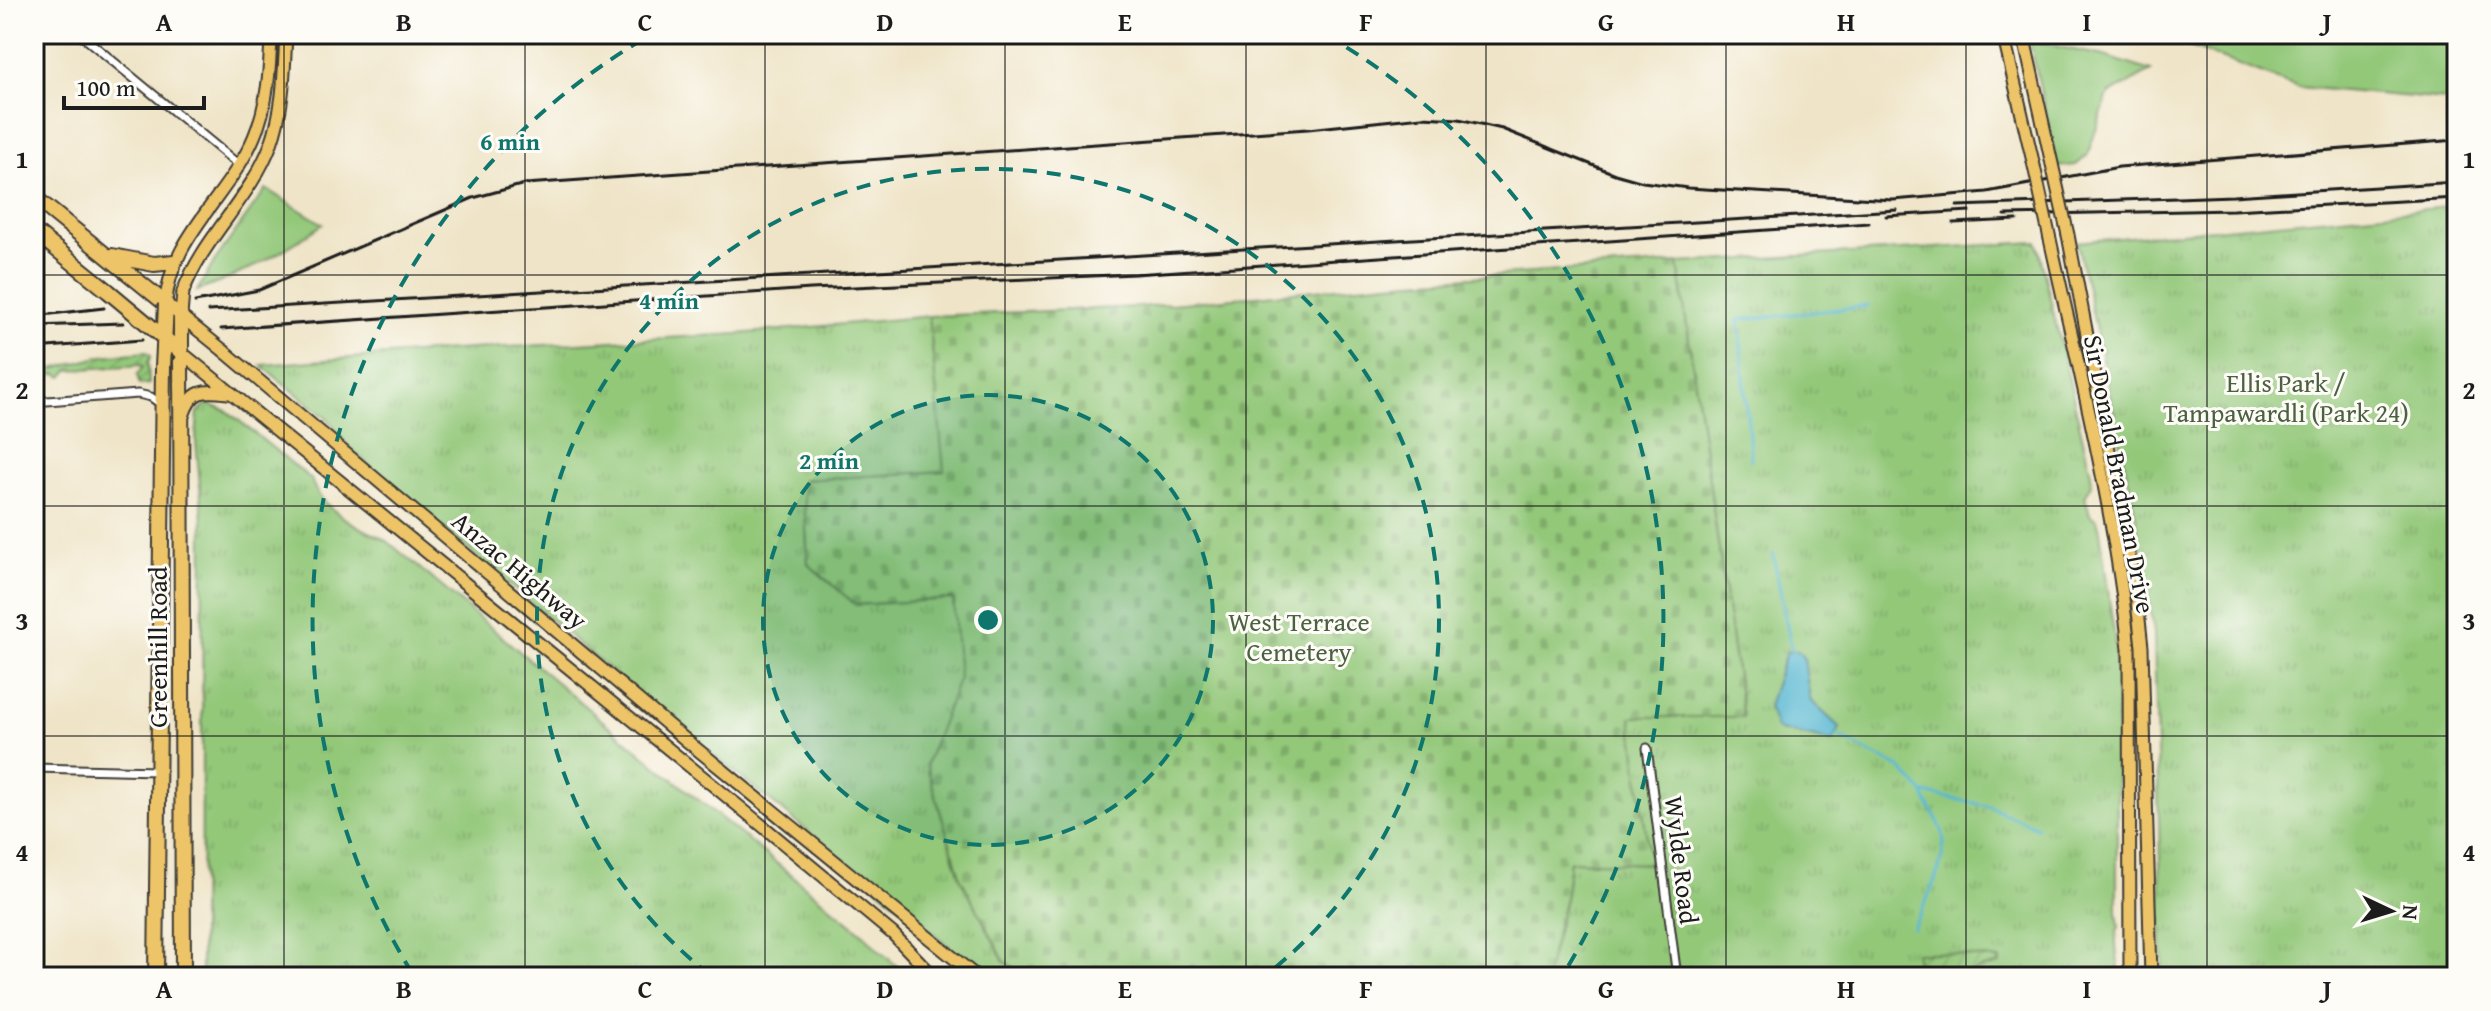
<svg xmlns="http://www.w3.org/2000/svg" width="2491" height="1011" font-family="'Gentium Book Plus',serif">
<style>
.grass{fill:#93c879;stroke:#58724a;stroke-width:2}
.cemetery{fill:url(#cemetery-stones);stroke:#58724a;stroke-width:2}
.park{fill:url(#park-tufts);stroke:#58724a;stroke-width:2}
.garden{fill:url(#garden-furrows);stroke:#58724a;stroke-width:2}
.water{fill:#53b6d1;stroke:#386976;stroke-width:2}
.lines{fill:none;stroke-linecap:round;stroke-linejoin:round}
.stream{stroke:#53b6d1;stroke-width:3}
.street-casing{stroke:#3c3a36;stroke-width:11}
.primary-casing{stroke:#3c3a36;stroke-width:15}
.highway-casing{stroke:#3c3a36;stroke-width:18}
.street{stroke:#fff;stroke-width:7}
.primary{stroke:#eec469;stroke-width:11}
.highway{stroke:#eec469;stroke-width:14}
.rail{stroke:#1c1c1c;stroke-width:3}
.primary-bridge-casing{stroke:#3c3a36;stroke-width:15;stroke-linecap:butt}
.highway-bridge-casing{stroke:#3c3a36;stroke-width:18;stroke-linecap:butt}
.primary-bridge{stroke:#eec469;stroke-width:11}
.highway-bridge{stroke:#eec469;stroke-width:14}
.grid{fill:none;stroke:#1c1c1c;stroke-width:2;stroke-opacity:0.55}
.ring{fill:none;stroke:#0f766e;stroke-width:4;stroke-dasharray:14 10}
.labels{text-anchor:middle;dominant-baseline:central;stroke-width:6;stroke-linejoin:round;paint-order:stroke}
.park-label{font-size:26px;fill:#4c6141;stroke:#fdfcf7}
.street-label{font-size:26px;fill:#1c1c1c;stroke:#fdfcf7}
.centre{fill:#0f766e;stroke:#fdfcf7;stroke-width:4}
.ring-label{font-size:24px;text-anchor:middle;font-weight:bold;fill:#0f766e;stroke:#fdfcf7;stroke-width:6;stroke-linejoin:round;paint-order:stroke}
.neatline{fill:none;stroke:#1c1c1c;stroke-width:3}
.grid-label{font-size:26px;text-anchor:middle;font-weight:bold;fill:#1c1c1c}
</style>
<defs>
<pattern id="cemetery-stones" width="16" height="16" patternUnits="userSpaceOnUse" patternTransform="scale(2)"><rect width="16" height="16" fill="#93c879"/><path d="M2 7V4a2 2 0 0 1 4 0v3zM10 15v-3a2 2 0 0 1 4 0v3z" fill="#7eab68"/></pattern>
<pattern id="park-tufts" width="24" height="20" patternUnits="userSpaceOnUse" patternTransform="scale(2)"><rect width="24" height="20" fill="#93c879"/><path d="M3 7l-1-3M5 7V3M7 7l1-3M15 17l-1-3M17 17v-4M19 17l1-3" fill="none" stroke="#7eab68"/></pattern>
<pattern id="garden-furrows" width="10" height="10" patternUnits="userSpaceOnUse" patternTransform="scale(2)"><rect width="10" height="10" fill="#93c879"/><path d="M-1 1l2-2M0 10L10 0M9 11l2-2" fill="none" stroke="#7eab68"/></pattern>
</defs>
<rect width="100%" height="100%" fill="#fdfcf7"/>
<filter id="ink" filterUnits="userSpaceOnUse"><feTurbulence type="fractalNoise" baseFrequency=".0125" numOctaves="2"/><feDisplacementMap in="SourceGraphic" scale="16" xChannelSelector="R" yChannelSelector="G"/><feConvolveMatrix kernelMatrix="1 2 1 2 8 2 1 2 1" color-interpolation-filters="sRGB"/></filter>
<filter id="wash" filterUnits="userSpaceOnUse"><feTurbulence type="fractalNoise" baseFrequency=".006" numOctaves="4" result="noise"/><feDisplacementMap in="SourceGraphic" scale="32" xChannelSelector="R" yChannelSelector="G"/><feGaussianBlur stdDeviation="1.8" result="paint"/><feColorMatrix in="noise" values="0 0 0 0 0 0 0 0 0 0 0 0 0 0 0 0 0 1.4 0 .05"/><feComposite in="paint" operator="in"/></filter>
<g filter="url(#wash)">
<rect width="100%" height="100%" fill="#efe4c7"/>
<!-- grass -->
<path class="grass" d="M2156,34H2457V101L2298,87Z
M2030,41L2104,56L2151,71L2108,95L2087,156L2076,165L2057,167Z
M266,189L323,224C284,252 243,275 197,291L216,259Z"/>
<!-- cemetery -->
<path class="cemetery" d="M1678,263L1743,717L1650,865L1570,861L1566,894L1546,977H1025L1004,961L960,877L926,764L958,678L953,599L855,605L808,565L803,480L943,471L929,316L1140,307L1399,282Z"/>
<!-- park -->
<path class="park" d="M2457,206V977H2163L2154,633L2135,511L2077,242Z
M2037,242L2091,474L2092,484L2085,496L2090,515L2097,520L2100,531L2114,634L2117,676V911L2119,927C2112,941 2119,961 2120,977H1546L1566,894L1570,861L1650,864L1631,717H1743L1678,263Z
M929,316L944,471L803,480L808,564L856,605L953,599L959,678L926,764L960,877L1004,961L1025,977H990L982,973L619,678L351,450L328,419L261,365L454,350L737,334Z
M207,404L227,411L311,479C320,510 358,527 386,540L653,763L866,936C877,952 895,962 908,977H201L203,520L196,441L198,412Z"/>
<!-- garden -->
<path class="garden" d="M146,352L151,356L148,363L149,384L140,385L137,375L143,367L141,365L69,370L63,377L58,374L34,376V374L103,356Z
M1915,953H1942L2000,960V964L1979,969L1963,977H1921Z"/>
<!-- water -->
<path class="water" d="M1798,651L1804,659L1810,700L1840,728L1833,742L1776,729L1768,706L1786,652Z"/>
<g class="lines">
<!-- stream -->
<path class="stream" d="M1751,460L1739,320L1868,306
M1773,554L1792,652
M1837,736L1900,768L1924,793L1988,806L2037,827
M1913,928C1924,907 1948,858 1943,834C1940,820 1928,808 1924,794"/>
</g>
</g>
<g filter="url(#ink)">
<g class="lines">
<defs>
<path id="street" d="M80,34L239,165
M34,402L138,394L151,397L162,405
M1647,748L1677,977
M34,768L158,771"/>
<path id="primary" d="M2003,34L2034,166
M2023,34L2052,164
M2068,235L2136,592L2142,647L2151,977
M2050,239C2080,375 2115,510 2129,649L2130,977
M183,292C203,238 251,198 271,144C284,108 284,71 286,34
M166,304C168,240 230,195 254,137C268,105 270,68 271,34
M224,351L687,741L977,977
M181,352L736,804L893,934L934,977
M183,416C192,389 203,390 228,393"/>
<path id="highway" d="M34,197L166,304
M34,231L108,291
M112,256L154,264L174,262
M181,352L183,977
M156,977L163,367"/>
</defs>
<!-- street casing -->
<use href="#street" class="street-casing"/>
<!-- primary casing -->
<use href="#primary" class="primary-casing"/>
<!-- highway casing -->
<use href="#highway" class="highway-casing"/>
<!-- street -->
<use href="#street" class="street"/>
<!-- primary -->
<use href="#primary" class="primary"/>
<!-- highway -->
<use href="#highway" class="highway"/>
<!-- rail -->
<path class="rail" d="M1957,206L2233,196L2457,182
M2005,215L2233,210L2457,198
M1886,216L1970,211
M1953,223L2017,220
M195,302L259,290L473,198L525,184L1308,129L1422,117L1459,119L1502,129L1615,174L1643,182L1688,188L1893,200L1987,192L2119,167L2457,140
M208,311L1897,210
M34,316L104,308
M34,326L123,323
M221,329L811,289L1135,274L1869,223
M34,348L142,340"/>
<defs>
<path id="primary-bridge" d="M2052,164L2068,235
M2034,166L2050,239
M166,304L224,351
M181,316L183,292"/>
<path id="highway-bridge" d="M108,291L181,352
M181,352V316
M163,367L166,304"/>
</defs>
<!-- primary-bridge casing -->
<use href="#primary-bridge" class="primary-bridge-casing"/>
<!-- highway-bridge casing -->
<use href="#highway-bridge" class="highway-bridge-casing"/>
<!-- primary-bridge -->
<use href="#primary-bridge" class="primary-bridge"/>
<!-- highway-bridge -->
<use href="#highway-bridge" class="highway-bridge"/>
</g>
</g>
<!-- grid -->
<path class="grid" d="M284,34V977M525,34V977M765,34V977M1005,34V977M1246,34V977M1486,34V977M1726,34V977M1966,34V977M2207,34V977M34,275H2457M34,506H2457M34,736H2457"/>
<!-- distance rings -->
<circle cx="988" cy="620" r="225" fill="#0f766e" fill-opacity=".12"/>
<g class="ring">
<circle cx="988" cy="620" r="225"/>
<path d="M710 975A451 451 0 1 1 1266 975"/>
<path d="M412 973A676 676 0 0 1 650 35M1326 35A676 676 0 0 1 1564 973"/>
</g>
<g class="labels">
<!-- park labels -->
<g class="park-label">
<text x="2286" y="382">Ellis Park /<tspan x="2286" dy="30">Tampawardli (Park 24)</tspan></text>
<text x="1299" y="621">West Terrace<tspan x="1299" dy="30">Cemetery</tspan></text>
</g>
<!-- street labels -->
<g class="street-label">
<text transform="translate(2120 474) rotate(79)">Sir Donald Bradman Drive</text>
<text transform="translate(520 570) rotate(40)">Anzac Highway</text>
<text transform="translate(157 647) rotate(-90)">Greenhill Road</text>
<text transform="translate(1682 860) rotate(83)">Wylde Road</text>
</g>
</g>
<circle cx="988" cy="620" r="12" class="centre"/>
<g class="ring-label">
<text x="510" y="150">6 min</text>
<text x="669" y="309">4 min</text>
<text x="829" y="469">2 min</text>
</g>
<!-- margin -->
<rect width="2491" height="1011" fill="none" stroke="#fdfcf7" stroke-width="88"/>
<!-- north arrow -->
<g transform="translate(2391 911) rotate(94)" stroke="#fdfcf7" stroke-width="6" paint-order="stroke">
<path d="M0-6L14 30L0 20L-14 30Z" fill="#1c1c1c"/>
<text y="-12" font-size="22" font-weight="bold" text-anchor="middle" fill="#1c1c1c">N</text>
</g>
<!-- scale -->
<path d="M64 96v12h140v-12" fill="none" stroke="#1c1c1c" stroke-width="4"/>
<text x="76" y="96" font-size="24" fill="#1c1c1c" stroke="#fdfcf7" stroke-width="6" paint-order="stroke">100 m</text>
<rect x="44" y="44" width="2403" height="923" class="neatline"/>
<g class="grid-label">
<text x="164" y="31">A</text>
<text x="404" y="31">B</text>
<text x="645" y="31">C</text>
<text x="885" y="31">D</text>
<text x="1125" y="31">E</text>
<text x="1366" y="31">F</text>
<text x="1606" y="31">G</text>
<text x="1846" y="31">H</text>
<text x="2087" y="31">I</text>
<text x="2327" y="31">J</text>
<text x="22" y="168">1</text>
<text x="2469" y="168">1</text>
<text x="22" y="399">2</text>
<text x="2469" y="399">2</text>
<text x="22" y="630">3</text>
<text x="2469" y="630">3</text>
<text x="22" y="861">4</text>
<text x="2469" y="861">4</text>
<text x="164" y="998">A</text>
<text x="404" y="998">B</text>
<text x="645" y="998">C</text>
<text x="885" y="998">D</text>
<text x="1125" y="998">E</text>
<text x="1366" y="998">F</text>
<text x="1606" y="998">G</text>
<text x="1846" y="998">H</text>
<text x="2087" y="998">I</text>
<text x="2327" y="998">J</text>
</g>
</svg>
